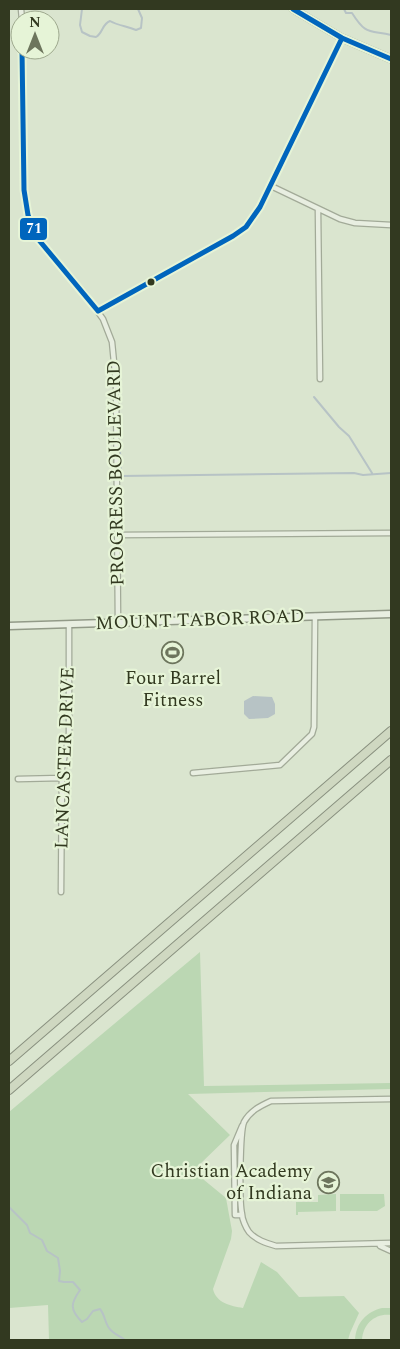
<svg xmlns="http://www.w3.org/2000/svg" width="400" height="1349" font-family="Spectral,serif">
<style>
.green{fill:#bbd7b3}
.water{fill:#b7c3c5}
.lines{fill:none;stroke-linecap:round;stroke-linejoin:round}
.stream{stroke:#b7c3c5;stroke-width:2}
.street-casing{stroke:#a2aa98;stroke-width:7}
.secondary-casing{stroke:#929a88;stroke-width:9}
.highway-casing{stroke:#89907f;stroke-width:10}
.street{stroke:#e8eee1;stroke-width:4.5}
.secondary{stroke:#e8eee1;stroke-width:6}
.highway{stroke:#cfd8c1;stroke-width:8}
.bus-1-casing{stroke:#e6f4d7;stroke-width:9}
.bus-1{stroke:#0065bd;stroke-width:5}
.bus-dot{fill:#323920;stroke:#e6f4d7;stroke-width:2}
.labels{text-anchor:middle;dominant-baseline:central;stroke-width:4.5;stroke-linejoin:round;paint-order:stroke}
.street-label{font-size:19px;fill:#323920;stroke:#e6f4d7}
.poi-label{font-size:19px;fill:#323920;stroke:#e6f4d7}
.line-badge{stroke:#e6f4d7;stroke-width:2}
.badge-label{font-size:14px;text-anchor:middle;font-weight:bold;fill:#fff}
</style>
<rect width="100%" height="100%" fill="#dae5cf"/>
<!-- green -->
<path class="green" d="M200,952L204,1086L391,1083V1089L188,1094L230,1135L198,1166V1175L226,1198L232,1231L231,1239L213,1289C216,1303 231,1306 243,1308L261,1262L277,1272L299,1297L344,1296L359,1313L350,1333L348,1340H49L48,1305L9,1308V1112Z
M336,1194V1211L298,1212V1215H296V1202H318V1195Z
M340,1194H384L385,1206L377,1211H340Z
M382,1308H391V1315C375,1313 363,1324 362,1340H355C356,1323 366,1312 382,1308Z"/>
<!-- water -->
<path class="water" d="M253,696L272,697L275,704V714L268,718L249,719L244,714V701Z"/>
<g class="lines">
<!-- stream -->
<path class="stream" d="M82,9L80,25L82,32L90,36L96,37C103,33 102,24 110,21C119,26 127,26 136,30L141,28L142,18L138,9
M344,9L346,13H352C366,35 368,30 391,35
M314,397L339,427L349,436L372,473
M120,451L121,476L354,473L363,475L391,473
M9,1207L27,1225L30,1233L42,1240L47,1251L58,1258L60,1271L59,1281L64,1282H73L80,1290C71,1303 69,1309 82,1322L87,1319L93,1311L100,1309C105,1315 105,1323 109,1328C113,1334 120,1336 125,1340"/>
<defs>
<path id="street" d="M21,9L22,20
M22,50L24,190L28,215L38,239L85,294L103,319L112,342L116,383L118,623
M271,186L340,219L355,223L391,225
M318,210L320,379
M98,311L233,236L246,227L260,207L342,38
M117,535L391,533
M193,773L280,765L312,734L314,727L315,616
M18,779L62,778
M61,892L62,768L69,735V624
M391,1099L271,1101C260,1106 250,1111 244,1122C240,1131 239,1201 242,1214C242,1219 246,1228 249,1232C256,1240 266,1243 276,1246L391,1243
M242,1215H235L234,1145L242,1126
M380,1246L391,1251"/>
<path id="secondary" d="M293,9L342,38L391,59
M9,626L391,614"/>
<path id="highway" d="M9,1061L391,731
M9,1090L391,760"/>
</defs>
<!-- street casing -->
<use href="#street" class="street-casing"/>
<!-- secondary casing -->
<use href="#secondary" class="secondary-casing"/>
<!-- highway casing -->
<use href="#highway" class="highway-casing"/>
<!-- street -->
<use href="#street" class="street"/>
<!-- secondary -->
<use href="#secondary" class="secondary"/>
<!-- highway -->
<use href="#highway" class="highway"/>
<defs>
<path id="bus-1" d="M293,9L342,38L391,59
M22,50L24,190L28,215L38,239L98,311
M98,311L233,236L246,227L260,207L342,38"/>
</defs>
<!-- bus-1 casing -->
<use href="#bus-1" class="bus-1-casing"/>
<!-- bus-1 -->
<use href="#bus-1" class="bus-1"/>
</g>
<!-- icons -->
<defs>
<symbol id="stadium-ring" viewBox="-11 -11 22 22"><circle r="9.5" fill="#e6f4d7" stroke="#6d755d" stroke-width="1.5"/><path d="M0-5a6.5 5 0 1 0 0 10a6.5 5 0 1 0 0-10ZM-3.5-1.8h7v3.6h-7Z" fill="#6d755d"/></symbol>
<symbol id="school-ring" viewBox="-11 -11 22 22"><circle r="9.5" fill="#e6f4d7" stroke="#6d755d" stroke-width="1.5"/><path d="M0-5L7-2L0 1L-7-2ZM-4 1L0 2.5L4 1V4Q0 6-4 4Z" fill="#6d755d"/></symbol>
</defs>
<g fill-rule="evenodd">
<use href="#stadium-ring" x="160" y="640" width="25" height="25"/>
<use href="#school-ring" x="316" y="1170" width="25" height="25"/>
</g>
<!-- markers -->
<circle class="bus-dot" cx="151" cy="282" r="4.5"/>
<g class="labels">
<!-- street labels -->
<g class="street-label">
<text transform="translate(116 473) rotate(-91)">PROGRESS BOULEVARD</text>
<text transform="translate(200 620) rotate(-2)">MOUNT TABOR ROAD</text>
<text transform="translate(65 758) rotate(-88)">LANCASTER DRIVE</text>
</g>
<!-- poi labels -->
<g class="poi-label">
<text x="173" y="678">Four Barrel<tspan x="173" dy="22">Fitness</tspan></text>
<text x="312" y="1171" text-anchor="end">Christian Academy<tspan x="312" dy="22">of Indiana</tspan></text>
</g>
</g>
<rect class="line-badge" x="19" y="217" width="29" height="24" rx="5" fill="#0065bd"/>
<g class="badge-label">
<text x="34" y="233">71</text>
</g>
<!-- border -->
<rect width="400" height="1349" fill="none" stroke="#323920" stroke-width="20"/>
<!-- north arrow -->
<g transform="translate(35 35)"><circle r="24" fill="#e6f4d7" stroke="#9ea98e"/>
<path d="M0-4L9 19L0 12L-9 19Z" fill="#6d755d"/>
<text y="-8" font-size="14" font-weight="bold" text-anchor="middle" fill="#323920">N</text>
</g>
</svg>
